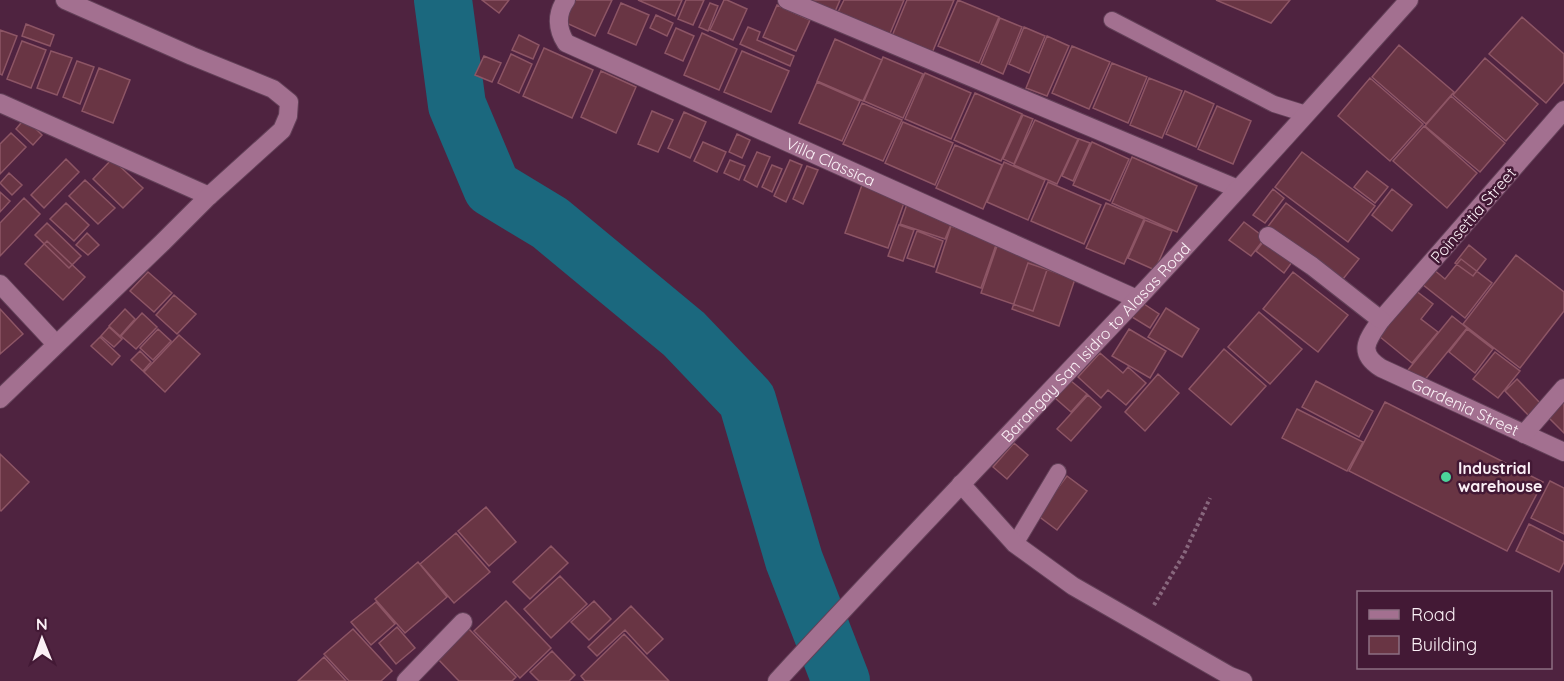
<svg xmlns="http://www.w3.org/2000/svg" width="1564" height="681" font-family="Quicksand,sans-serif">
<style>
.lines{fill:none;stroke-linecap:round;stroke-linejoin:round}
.river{stroke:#1b687e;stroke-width:58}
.building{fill:#693544;stroke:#8d5565;stroke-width:1.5}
.lane-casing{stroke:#634058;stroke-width:18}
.street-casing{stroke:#634058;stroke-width:20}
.secondary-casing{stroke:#634058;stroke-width:20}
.path{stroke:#88677d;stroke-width:4;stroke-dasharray:3 3;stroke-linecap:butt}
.lane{stroke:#a37090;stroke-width:16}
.street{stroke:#a37090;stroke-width:18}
.secondary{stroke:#a37090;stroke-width:18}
.poi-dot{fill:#4bd49b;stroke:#431935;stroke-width:2}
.labels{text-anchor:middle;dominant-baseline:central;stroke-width:5;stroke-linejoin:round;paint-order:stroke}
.street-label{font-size:16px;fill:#fbf0f6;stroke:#431935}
.poi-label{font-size:16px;font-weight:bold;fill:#fbf0f6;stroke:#431935;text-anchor:start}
</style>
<rect width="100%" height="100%" fill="#4f2340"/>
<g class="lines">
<!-- river -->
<path class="river" d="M443,0L457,105L492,188L550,223L684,334L747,400L794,560L841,681"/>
</g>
<!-- building -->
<path class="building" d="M482,0H509L499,13Z
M574,0H612L595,36L564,22Z
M638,0H682L675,16Z
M686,0H704L693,25L678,19Z
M724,0H727L747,9L733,40L710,30Z
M800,0H840L834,14Z
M844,0H904L889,36L837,14Z
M907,0H954L932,53L892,36Z
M958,0L999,17L979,63L938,46Z
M1216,0H1290L1271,23Z
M621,3L649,15L636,45L608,33Z
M710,3L718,6L708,31L699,27Z
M777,5L810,20L796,51L763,37Z
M656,15L673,23L667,36L650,28Z
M1522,17L1564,54V82L1546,103L1489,54Z
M1000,18L1022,27L1003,74L981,64Z
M26,24L54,35L50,46L22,36Z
M748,27L760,32L757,40L794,56L790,66L740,44Z
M1024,27L1045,36L1029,73L1009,64Z
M676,28L694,36L683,61L665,53Z
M0,30L17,36L2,75L0,74Z
M702,33L737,49L719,90L684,75Z
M519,35L539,45L533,59L512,50Z
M1047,36L1069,46L1047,96L1026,88Z
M835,39L882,60L863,101L817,81Z
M22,41L46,50L31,88L7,79Z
M1399,45L1454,92L1426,124L1372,77Z
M1072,46L1110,62L1089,109L1052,93Z
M544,48L593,70L572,118L523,96Z
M51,51L72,58L57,95L37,88Z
M742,51L789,71L771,112L724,92Z
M511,54L532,64L519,93L498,83Z
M484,56L501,63L492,82L475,75Z
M883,57L923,74L903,118L864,101Z
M1485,58L1538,104L1506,141L1453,95Z
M77,61L94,67L80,104L63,97Z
M1112,63L1147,77L1128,123L1093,108Z
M99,68L130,80L113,123L82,111Z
M601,71L636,87L616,133L581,117Z
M925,73L971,93L951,139L905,119Z
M1149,78L1182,91L1162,138L1130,125Z
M1370,78L1423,124L1390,161L1338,116Z
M817,82L860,101L842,141L799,123Z
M1185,91L1214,104L1196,147L1166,134Z
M975,93L1022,114L1001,161L954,140Z
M1451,96L1505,143L1480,172L1425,126Z
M862,103L902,120L883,161L843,144Z
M1217,106L1251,121L1233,164L1198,149Z
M652,111L673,120L658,152L638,144Z
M684,112L706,122L690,158L668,148Z
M1023,115L1033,119L1014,164L1003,159Z
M25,118L42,135L33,145L16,129Z
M1035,120L1078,139L1057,184L1014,165Z
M903,122L953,143L935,185L885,163Z
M1424,126L1477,173L1447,208L1393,161Z
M11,133L26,147L0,174V144Z
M737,134L750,140L742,158L729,152Z
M1079,139L1090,143L1073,181L1062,176Z
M703,142L726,152L717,172L694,161Z
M1092,142L1129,159L1110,201L1073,185Z
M955,145L1002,165L983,209L936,188Z
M757,152L770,157L757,187L744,180Z
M1302,152L1375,206L1348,242L1275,187Z
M1132,157L1197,186L1177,232L1112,203Z
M66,159L79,172L44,208L31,195Z
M112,159L143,188L123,208L93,179Z
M730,160L745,166L739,180L724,173Z
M790,160L802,165L786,202L774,196Z
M1004,162L1045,180L1028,220L987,202Z
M772,165L782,169L772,192L762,187Z
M807,166L818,170L803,204L793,199Z
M1367,171L1388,187L1375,203L1354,187Z
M9,173L22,185L12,195L0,183Z
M85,180L115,208L98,224L69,196Z
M1048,182L1101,205L1084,244L1031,221Z
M862,185L905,200L888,248L845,233Z
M1273,189L1284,198L1265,223L1253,215Z
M1392,189L1412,205L1392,231L1372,215Z
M0,192L10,201L0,212Z
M24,198L40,214L0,256V223Z
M66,203L89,225L74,241L50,219Z
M1106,203L1144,219L1124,264L1086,248Z
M1286,203L1359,259L1339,284L1266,229Z
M907,204L953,220L945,239L900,224Z
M1145,220L1172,231L1155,270L1128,258Z
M1244,222L1265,238L1251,256L1229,240Z
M47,223L81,256L69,268L35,235Z
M899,225L914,230L903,261L888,256Z
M951,226L997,242L981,288L936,272Z
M917,231L943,241L934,267L907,258Z
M87,233L99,245L88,255L76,245Z
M1267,237L1295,258L1284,273L1256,251Z
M47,241L85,277L63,300L25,264Z
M1469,245L1486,259L1473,276L1455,263Z
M997,246L1049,264L1033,311L981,293Z
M1516,255L1564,292V311L1520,368L1463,324Z
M1461,259L1492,283L1465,318L1422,284L1433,269L1445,279Z
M1028,263L1075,279L1059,326L1012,309Z
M148,272L172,293L154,312L130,291Z
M1293,272L1348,315L1318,352L1263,309Z
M1411,287L1433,304L1421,319L1438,332L1412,363L1374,332Z
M174,295L196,314L177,334L156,315Z
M1141,302L1159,314L1150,328L1132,317Z
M1166,308L1199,329L1182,357L1148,337Z
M0,309L23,334L0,354Z
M125,309L135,319L120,336L109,326Z
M1259,312L1302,349L1270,384L1228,347Z
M142,313L157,327L136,349L121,336Z
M1452,316L1467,328L1423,382L1408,370Z
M109,327L122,339L114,347L101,336Z
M158,329L171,341L153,360L140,348Z
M1129,329L1166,351L1150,378L1112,356Z
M1467,329L1493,349L1475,373L1449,352Z
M179,335L200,354L165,392L144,372Z
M100,337L120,356L112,365L91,346Z
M1224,349L1266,386L1231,425L1189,389Z
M140,351L151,362L143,371L131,360Z
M1495,352L1520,371L1498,398L1473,379Z
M1100,353L1123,373L1128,367L1146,383L1126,405L1108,390L1101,398L1078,377Z
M1158,374L1179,393L1145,431L1125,412Z
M1517,379L1541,404L1529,416L1505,391Z
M1071,381L1087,394L1071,412L1055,398Z
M1316,381L1373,411L1359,437L1302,407Z
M1088,395L1101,407L1071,441L1057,429Z
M1564,395V433L1545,414Z
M1385,402L1543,482L1507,551L1349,471Z
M1297,409L1363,442L1347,471L1282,438Z
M1014,443L1028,455L1007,479L993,467Z
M0,454L29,482L1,511L0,510Z
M1067,476L1087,491L1057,530L1037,515Z
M1550,481L1564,488V534L1531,518Z
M486,507L516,542L489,566L458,531Z
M1529,524L1564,542V562L1559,572L1516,551Z
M456,533L490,572L454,603L420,564Z
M551,546L568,563L530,599L513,582Z
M418,562L447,597L405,633L375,599Z
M560,576L587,604L551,638L524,609Z
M506,601L551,648L520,678L474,631Z
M594,601L611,619L589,640L571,622Z
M376,602L395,624L371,645L351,622Z
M631,606L663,639L647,654L625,630L597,656L588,647Z
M466,626L516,677L512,681H459L435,656Z
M397,627L415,648L396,664L379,643Z
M353,629L392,671L381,681H349L324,654Z
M624,634L669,681H585L581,676Z
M552,651L575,675L569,681H539L530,672Z
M324,657L346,681H298Z"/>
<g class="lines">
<defs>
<path id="lane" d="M1112,20L1274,104L1306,114
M1015,544L1058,472"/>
<g id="street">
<path id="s1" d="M566,0C556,14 557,29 566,43L1137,299"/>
<path d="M787,0L1238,189"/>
<path d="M0,103L209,196"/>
<path id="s2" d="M1564,110L1381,320C1368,339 1356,352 1381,368L1564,452"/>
<path d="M1268,236L1312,266L1381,320"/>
<path d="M0,284L56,344"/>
<path d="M0,399L163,242L209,196L282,130L288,116L289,102L273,89L192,56L65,0"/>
<path d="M1524,434L1564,388"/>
<path d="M961,484L1015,544L1073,586L1230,676L1243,681"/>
<path d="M406,681L463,622"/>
</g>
<g id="secondary">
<path id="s3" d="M777,681C895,553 1016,427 1136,300C1228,202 1318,101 1409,0"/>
</g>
</defs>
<!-- lane casing -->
<use href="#lane" class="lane-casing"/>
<!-- street casing -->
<use href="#street" class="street-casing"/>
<!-- secondary casing -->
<use href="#secondary" class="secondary-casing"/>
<!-- path -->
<path class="path" d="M1154,605L1184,554L1210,498"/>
<!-- lane -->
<use href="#lane" class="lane"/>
<!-- street -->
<use href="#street" class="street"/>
<!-- secondary -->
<use href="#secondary" class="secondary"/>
</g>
<!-- markers -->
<circle class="poi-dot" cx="1446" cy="477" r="6"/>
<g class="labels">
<!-- street labels -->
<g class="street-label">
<text stroke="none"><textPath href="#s1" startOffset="336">Villa Classica</textPath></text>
<text transform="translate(1473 215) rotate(-49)">Poinsettia Street</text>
<text stroke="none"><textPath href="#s3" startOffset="465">Barangay San Isidro to Alasas Road</textPath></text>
<text stroke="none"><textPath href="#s2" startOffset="429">Gardenia Street</textPath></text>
</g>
<!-- poi labels -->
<g class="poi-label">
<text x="1458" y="468">Industrial<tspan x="1458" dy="18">warehouse</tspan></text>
</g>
</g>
<!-- legend -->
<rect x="1357" y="591" width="195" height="78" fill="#431935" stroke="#8d6f82" stroke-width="1.5"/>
<rect x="1369" y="610" width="30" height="9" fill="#a37090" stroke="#8d6f82" stroke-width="1.5"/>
<text x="1411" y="621" font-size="18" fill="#fbf0f6">Road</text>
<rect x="1369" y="636" width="30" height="18" fill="#693544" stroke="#8d6f82" stroke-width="1.5"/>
<text x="1411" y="651" font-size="18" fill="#fbf0f6">Building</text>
<!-- north arrow -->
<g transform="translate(42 639) rotate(359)" stroke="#431935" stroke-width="4.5" paint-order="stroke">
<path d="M0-4.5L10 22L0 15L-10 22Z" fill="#fbf0f6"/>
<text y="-9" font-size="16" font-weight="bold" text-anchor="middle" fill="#fbf0f6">N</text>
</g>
</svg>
